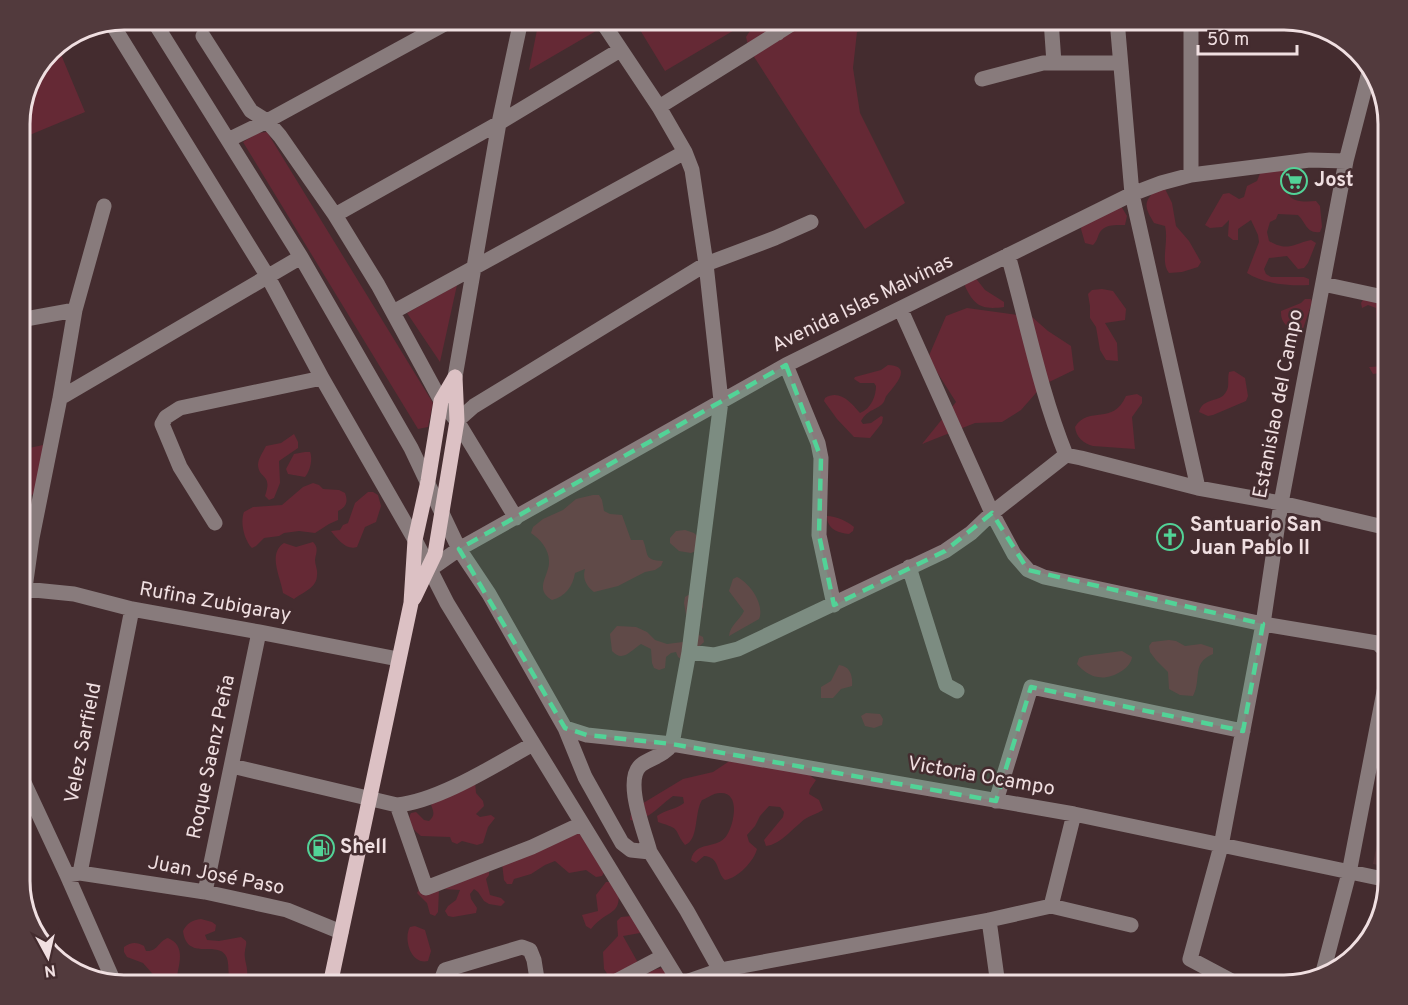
<svg xmlns="http://www.w3.org/2000/svg" width="1408" height="1005" font-family="Overpass,sans-serif">
<style>
.built{fill:#523337}
.green{fill:#652935}
.lines{fill:none;stroke-linecap:round;stroke-linejoin:round}
.minor{stroke:#887b7c;stroke-width:15}
.major{stroke:#dcc1c4;stroke-width:15}
.marked{fill:#52d397;fill-opacity:0.2;stroke:#52d397;stroke-width:4.5;stroke-dasharray:12 8;stroke-linejoin:round}
.labels{text-anchor:middle;dominant-baseline:central;stroke-width:5;stroke-linejoin:round;paint-order:stroke}
.poi-label{font-size:20px;font-weight:bold;fill:#f0dfe1;stroke:#442c2f;text-anchor:start}
.street-label{font-size:20px;fill:#f0dfe1;stroke:#442c2f}
.rim{fill:none;stroke:#f0dfe1;stroke-width:3}
</style>
<rect width="100%" height="100%" fill="#442c2f"/>
<!-- built -->
<path class="built" d="M1388,787V867L1373,864Z"/>
<!-- green -->
<path class="green" d="M539,20H589L596,31L529,70Z
M634,20H747L748,22L665,71Z
M757,20H886L857,32L853,68L860,113L905,203L865,229L749,49L746,37Z
M57,45L85,112L20,139C20,103 29,70 57,45Z
M267,132L433,403L428,427L418,429L243,142L257,133Z
M1287,167C1290,175 1286,180 1287,188C1287,203 1305,202 1316,201L1320,206L1322,227L1320,232C1307,234 1306,223 1298,215L1278,214L1276,219L1270,222L1267,232L1269,241C1287,252 1293,244 1311,240L1316,243L1308,263L1304,268L1298,269L1287,256L1269,258L1264,269L1266,274L1271,277H1304L1309,279V285C1289,286 1264,284 1247,273L1259,242L1258,235L1251,220L1238,229V240H1233L1228,236L1229,220L1222,227L1210,228L1205,225L1223,194L1229,193L1239,199L1244,197L1247,186L1257,181L1261,171Z
M1158,187H1164L1172,203L1176,226L1189,241L1201,262L1198,267L1182,272L1169,273C1160,262 1169,242 1165,226L1154,223C1143,205 1144,202 1158,187Z
M1121,206L1127,216L1125,225C1117,225 1105,224 1100,232C1097,237 1098,240 1093,245L1085,243L1081,229L1082,225Z
M974,276L985,290L1004,302V307C982,310 974,306 965,286L966,282Z
M457,285L440,362L407,313Z
M1102,289L1113,291L1126,309L1125,320L1105,323L1117,343L1118,361L1106,360L1100,350L1096,327L1090,318V306L1088,294L1092,290Z
M1364,298L1385,303L1387,330L1385,335L1378,336L1376,308L1368,305L1362,308L1361,303Z
M1305,299H1311L1312,302L1303,329C1290,331 1280,324 1281,311L1301,303Z
M967,308L1032,317L1048,331L1071,346L1074,370L1043,385L1021,410L1002,422L975,423L922,444L956,402L928,358L946,316Z
M1388,349V372L1373,374L1369,367L1386,366L1384,350Z
M888,365C914,366 894,386 887,395C885,397 885,401 883,403C876,411 869,408 861,421L863,424L871,423L881,416L883,417L882,423L870,438L854,437L837,419L824,401L825,398C840,389 851,403 860,413C871,409 876,396 876,386L874,383H860L854,379L855,377L881,370Z
M1234,371L1245,378L1248,396L1246,401L1213,415L1208,416L1199,412C1203,397 1220,403 1226,392C1230,386 1227,379 1229,372Z
M1137,394L1142,397V403L1132,417L1135,449L1093,446C1084,444 1076,437 1075,427C1089,405 1113,426 1126,396Z
M294,434L298,442V448L279,461L280,483L274,498L269,500L265,496C273,473 259,480 258,465C258,459 263,452 266,446L281,443Z
M43,445L47,449L34,494L29,496L20,493V486L30,481L23,466L20,464V450Z
M305,452H310C313,459 310,471 305,477L288,474L286,469L294,454Z
M313,483L319,485L323,489L339,490L345,493C348,501 347,507 338,511V520L329,524L315,533L299,531L284,533L279,536L264,538L256,546L252,548C244,540 240,522 244,512L253,507L282,505L303,487Z
M368,492H373L378,495L381,506L376,522L365,527L357,547C347,551 337,539 331,531L340,530L343,525L348,523L355,503Z
M593,495H599L602,500L604,511L610,514L622,515L631,540H643C649,555 643,560 663,561L661,566L655,570L645,572L618,586L594,592C587,587 582,579 585,569L575,573C573,586 565,597 552,600C533,589 550,575 549,561C549,549 540,539 531,533L533,527L543,519L563,510L576,499Z
M827,516C836,516 847,521 854,527L853,531L849,534C838,533 827,529 827,516Z
M685,530L694,533L698,537L696,551L691,553L679,551L670,543V538L676,531Z
M313,542C319,548 316,552 315,560C315,565 318,570 317,575C317,588 303,592 294,599L283,593C281,578 267,554 284,543L296,547Z
M737,577C750,583 765,605 759,619L729,636C730,625 740,620 744,611L729,591L733,579Z
M690,594L702,596L703,607L698,616L699,635L703,637L704,642L684,661L678,657L676,652L671,653L666,657L665,668L659,670L654,668L652,663L651,649L641,644C631,650 623,663 612,651L610,634L617,626L636,627L647,632L655,640L667,644L683,642L689,632L684,603L685,597Z
M1169,640L1176,641L1185,646L1201,644L1213,648V654C1191,663 1202,679 1193,696L1180,695L1169,689L1168,672L1156,660L1150,652L1149,646L1152,642Z
M1122,651L1132,657C1131,669 1110,680 1098,677C1090,676 1082,670 1077,664L1079,658L1084,656Z
M839,665C850,666 853,676 852,686L841,689L833,698H821V687L831,681Z
M866,713L880,714L883,719L882,725L874,728L865,726L861,716Z
M782,755L816,780L810,789L809,794L819,800L823,810C817,814 811,815 805,819C794,827 780,845 766,846L764,840L783,817L784,812L780,807L769,806L760,816L755,826L747,835L749,842L757,849C754,861 738,878 725,880C716,872 720,857 704,856L696,863L691,860C695,840 718,850 727,835C734,824 741,792 720,793C713,793 708,798 702,800C694,813 699,840 685,845C672,828 683,830 658,822L657,816C665,810 677,809 684,803L683,797L673,796C660,805 647,823 630,820L631,814L640,805L683,779L713,772L737,756Z
M475,782L476,793L483,801L484,806L476,814L480,817L491,815L495,818L488,827L483,843L477,845L462,841L457,844L452,842L450,837L421,836C413,830 406,822 411,813L416,812L424,820L429,821C435,816 434,812 431,805L440,798Z
M578,830L605,871L602,876L596,877L586,870L569,873L555,861L545,865L531,874L514,879L512,884H507L504,880L502,863Z
M489,870V875L486,879L490,895L501,898L505,902L501,906L489,904L484,901L478,892L474,889L470,894L471,899L477,908L476,913L453,917L448,916L445,911L448,906L456,900L460,890L444,889Z
M606,882H617C624,918 609,907 591,929L586,926L582,915L598,911L596,895Z
M420,888L439,890L438,912L435,916L430,914L427,903L417,893Z
M631,916L642,927L640,933L623,936L637,961L636,966L610,978L604,969L603,952L618,936L617,921L621,917Z
M201,919L212,922L216,925L215,931L205,935L207,940L219,941L241,937L246,941C247,944 245,948 245,951C243,961 250,969 246,978L229,976C228,970 229,961 226,956C218,940 187,962 183,931C187,923 192,920 201,919Z
M415,926L425,930L431,951L428,961C411,965 403,939 410,927Z
M168,938C189,947 176,969 176,985H157L158,980L143,963L127,957L124,952V947C131,942 137,942 144,946L146,951C158,952 158,941 168,938Z
M664,968L679,985H655L647,983L646,977C651,969 656,969 664,968Z"/>
<g class="lines">
<!-- minor -->
<path class="minor" d="M153,20L301,257L411,448L459,549L489,594L565,728L585,777L622,843L631,850L650,852L687,911L720,970
M601,20L659,107L685,152L692,170L706,264L721,401L689,652L672,744C664,756 652,757 641,765C623,780 645,832 650,852
M769,20L778,33
M1051,20L1054,63
M1117,20L1132,194L1198,488L1281,503L1388,528
M1191,20V175
M112,24L268,277L322,378L415,540L447,603L681,985
M203,36L251,111L267,121L280,136L335,215L378,285L441,401L457,421L516,518
M982,79L1043,63H1119
M659,107L798,20
M228,140L267,121L452,20
M335,215L499,123L620,50
M1008,255C1027,322 1040,391 1066,455
M1323,284L1388,298
M901,310L992,513L1014,554L1028,570L1044,577L1263,624L1377,643L1387,652L1388,663
M393,312L685,152
M20,320L75,310
M786,365L818,443L821,458L819,535L834,605
M455,377L499,123L521,20
M60,398L301,257
M457,421L474,406L706,264L775,238L811,222
M215,523L180,467L162,424L166,417L180,408L322,378
M909,567L946,685L957,691
M429,570L459,549L786,365L1132,194L1161,183L1191,175L1310,160L1346,161
M24,589L74,594L132,609L259,632L398,659
M20,624L32,538L60,398L75,310L104,206
M689,652L714,655L738,649L945,551L971,533L992,513L1066,455L1081,458L1198,488
M565,728L587,735L672,744L1074,814L1388,880
M232,766L397,805C439,801 495,765 533,744
M20,774L67,875L114,982
M996,801L1031,687L1243,731
M397,805L426,888L532,847L581,824
M80,873L205,892L287,910L341,932
M67,875L80,873L132,609
M205,892L259,632
M1051,906L1074,814
M989,920L998,985
M1322,976L1349,873L1388,671
M680,984L720,970L989,920L1051,906L1131,925
M443,985L442,978L445,970L522,947L530,950L534,960L538,985
M609,985L662,957
M1239,985L1190,959L1221,846L1263,624L1281,503L1346,161L1370,68"/>
<!-- major -->
<path class="major" d="M414,598L435,554L457,421L455,377
M330,985L411,603L415,540L428,481L441,401L455,377"/>
</g>
<!-- marked area -->
<path class="marked" d="M786,365L821,458L819,535L834,605L945,551L992,513L1028,570L1263,624L1243,731L1031,687L996,801L672,744L587,735L565,728L459,549Z"/>
<!-- icons -->
<defs>
<symbol id="supermarket-ring" viewBox="-11 -11 22 22"><circle r="9.5" fill="#442c2f" stroke="#52d397" stroke-width="1.5"/><path d="M-6-5.5h2.5l.6 2H6L4.5 2H-2.5L-4.4-4H-6ZM-1.5 3.2a1.3 1.3 0 1 0 .1 0ZM3 3.2a1.3 1.3 0 1 0 .1 0Z" fill="#52d397"/></symbol>
<symbol id="church-ring" viewBox="-11 -11 22 22"><circle r="9.5" fill="#442c2f" stroke="#52d397" stroke-width="1.5"/><path d="M-1.2-6h2.4v3.5h3.3v2.4h-3.3V6h-2.4V-.1h-3.3v-2.4h3.3Z" fill="#52d397"/></symbol>
<symbol id="fuel-ring" viewBox="-11 -11 22 22"><circle r="9.5" fill="#442c2f" stroke="#52d397" stroke-width="1.5"/><path d="M-5.5-6h7V0h2V4h1.3V-2.5L3-4.5l.8-.8L6-3V5H2.5V1h-1V6h-7ZM-4.2-4.7v3.2H.2V-4.7Z" fill="#52d397"/></symbol>
</defs>
<g fill-rule="evenodd">
<use href="#supermarket-ring" x="1279" y="166" width="30" height="30"/>
<use href="#church-ring" x="1155" y="522" width="30" height="30"/>
<use href="#fuel-ring" x="306" y="833" width="30" height="30"/>
</g>
<g class="labels">
<!-- poi labels -->
<g class="poi-label">
<text x="1314" y="181">Jost</text>
<text x="1190" y="526">Santuario San<tspan x="1190" dy="23">Juan Pablo II</tspan></text>
<text x="340" y="848">Shell</text>
</g>
<!-- street labels -->
<g class="street-label">
<text transform="translate(863 304) rotate(-26)">Avenida Islas Malvinas</text>
<text transform="translate(1279 404) rotate(-79)">Estanislao del Campo</text>
<text transform="translate(215 603) rotate(10)">Rufina Zubigaray</text>
<text transform="translate(84 743) rotate(-79)">Velez Sarfield</text>
<text transform="translate(212 757) rotate(-78)">Roque Saenz Peña</text>
<text transform="translate(981 777) rotate(10)">Victoria Ocampo</text>
<text transform="translate(216 876) rotate(11)">Juan José Paso</text>
</g>
</g>
<!-- crop -->
<path d="M0 0H1408V1005H0ZM124 30H1284A94 94 0 0 1 1378 124V881A94 94 0 0 1 1284 975H124A94 94 0 0 1 30 881V124A94 94 0 0 1 124 30Z" fill="#523a3d" fill-rule="evenodd"/>
<path class="rim" d="M124 30H1284A94 94 0 0 1 1378 124V881A94 94 0 0 1 1284 975H124A94 94 0 0 1 30 881V124A94 94 0 0 1 124 30Z"/>
<!-- north arrow -->
<g transform="translate(48 957) rotate(172)" stroke="#442c2f" stroke-width="4.5" paint-order="stroke">
<path d="M0-4.5L10 22L0 15L-10 22Z" fill="#f0dfe1"/>
<text y="-9" font-size="16" font-weight="bold" text-anchor="middle" fill="#f0dfe1">N</text>
</g>
<!-- scale -->
<path d="M1198 45v9h99v-9" fill="none" stroke="#f0dfe1" stroke-width="3"/>
<text x="1207" y="45" font-size="18" fill="#f0dfe1" stroke="#442c2f" stroke-width="4.5" paint-order="stroke">50 m</text>
</svg>
